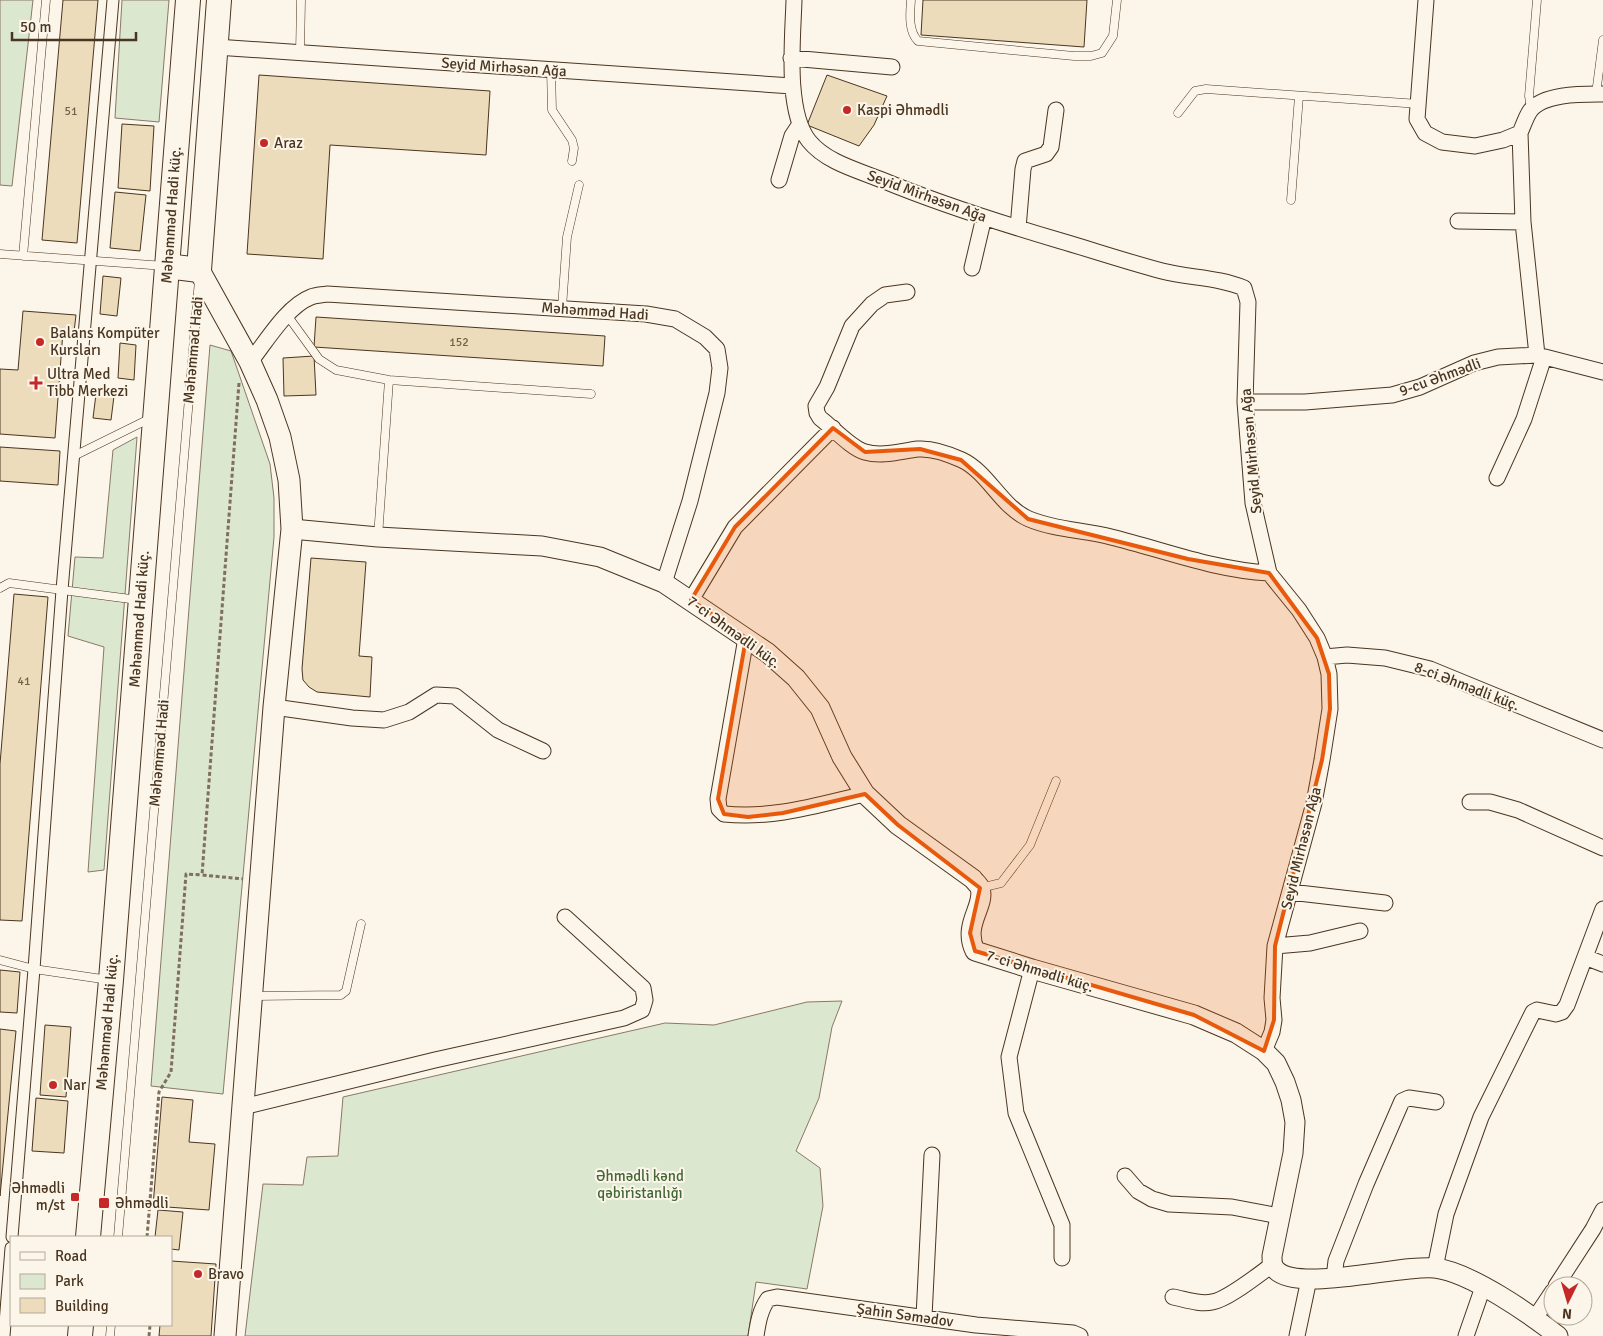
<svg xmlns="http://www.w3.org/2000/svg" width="1603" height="1336" font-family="Signika,sans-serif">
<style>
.green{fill:#dce7d0;stroke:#887966}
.building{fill:#ecdcbc;stroke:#4a3520}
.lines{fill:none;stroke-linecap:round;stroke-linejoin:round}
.service-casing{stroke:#4a3520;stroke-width:9}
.pedestrian-casing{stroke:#4a3520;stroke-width:13}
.minor-casing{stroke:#4a3520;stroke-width:17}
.tertiary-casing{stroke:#4a3520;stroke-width:21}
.secondary-casing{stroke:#4a3520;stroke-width:23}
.primary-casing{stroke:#4a3520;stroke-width:26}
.path{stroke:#7f6f5c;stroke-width:3;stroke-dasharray:4 2.5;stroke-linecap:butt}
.service{stroke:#fbf6e9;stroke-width:8}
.pedestrian{stroke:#fbf6e9;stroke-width:11}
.minor{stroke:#fbf6e9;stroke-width:15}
.tertiary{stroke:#fbf6e9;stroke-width:19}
.secondary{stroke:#fbf6e9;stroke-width:21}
.primary{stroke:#fbf6e9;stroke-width:24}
.marked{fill:#e8590c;fill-opacity:0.2;stroke:#e8590c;stroke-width:4;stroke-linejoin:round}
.poi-dot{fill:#c62828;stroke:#fbf6e9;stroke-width:2}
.labels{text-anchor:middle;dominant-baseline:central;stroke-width:4;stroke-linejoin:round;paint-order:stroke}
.number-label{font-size:12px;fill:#725f47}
.street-label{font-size:15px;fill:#4a3520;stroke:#fbf6e9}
.poi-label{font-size:15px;fill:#4a3520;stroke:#fbf6e9;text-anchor:start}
.park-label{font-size:15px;fill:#436837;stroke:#fbf6e9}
</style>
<rect width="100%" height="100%" fill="#fbf6e9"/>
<!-- green -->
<path class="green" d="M0,0H33L12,186L0,185Z
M122,0H169L159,122L115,118Z
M210,345L231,351L270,464L274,498V537L223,1094L151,1086Z
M137,437L104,870L88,872L104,647L68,636L75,557L103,558L113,450Z
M842,1001L832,1027L819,1098L796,1151L820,1168L823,1206L807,1289L756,1282L748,1336H245L263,1184L303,1185L307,1157L338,1156L343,1097L665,1023L714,1025L807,1002Z"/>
<!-- building -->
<path class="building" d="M63,0H98L77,243L42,240Z
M923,0H1087L1084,47L921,35Z
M259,75L490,91L486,155L330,145L323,259L247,254Z
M827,75L887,96L874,125L859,146L807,125Z
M122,124L154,126L150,191L118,188Z
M115,192L146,195L140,251L110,248Z
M103,276L121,278L117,316L100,314Z
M23,311L76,315L74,332L63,331L55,438L0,434V369L18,370Z
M316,317L605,336L603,366L314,347Z
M120,343L136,345L134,380L118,378Z
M314,356L316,395L284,396L283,358Z
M96,394L114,396L111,420L93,418Z
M0,447L60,451L58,485L0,481Z
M311,558L366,562L359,656L372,657L370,697L317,692L309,687L303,680L302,669Z
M14,594L48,597L22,921L0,920V764Z
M0,970L20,972L17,1013L0,1012Z
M45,1025L71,1027L66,1097L40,1095Z
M0,1029L16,1031L0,1196Z
M162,1097L193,1100L189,1142L215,1144L209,1210L153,1206Z
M36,1098L68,1101L64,1153L32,1151Z
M158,1210L183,1212L179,1250L171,1249V1237H155Z
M171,1261L216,1264L211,1336H159L160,1325H171Z"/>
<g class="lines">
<defs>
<path id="service" d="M911,0C910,13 908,31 918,41L1074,56H1091L1102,53L1113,36L1117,0
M300,53L301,0
M551,70L552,110L572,140L574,148L572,161
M1596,94L1603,40
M1531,109L1529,96L1537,0
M1178,113L1195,91L1206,89L1419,104
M1291,200L1299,96
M0,254L165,266
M23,256L46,0
M562,308L567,237L579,185
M287,315L319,359L336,370L389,380L591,394
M74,456L151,418
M378,537L389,380
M0,588L9,583L138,600
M980,888L1001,883L1030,845L1056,781
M0,960L34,969L109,980
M253,996L341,995L346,991L361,924
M118,1237L199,280
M110,1336L111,1325"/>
<path id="pedestrian" d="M12,1237L34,969L62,590L113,0
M4,1336L11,1248"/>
<path id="minor" d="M794,0C793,37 785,111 809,141C826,162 857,170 882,180C940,204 1000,223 1061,241C1095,251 1128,262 1162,271C1189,278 1218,277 1244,288L1248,302L1245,402L1253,503L1269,573L1299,610L1317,638L1325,657L1329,674L1330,709L1322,760L1314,803L1275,946L1272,998L1274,1020L1272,1032L1264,1051
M1426,0L1417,119L1425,133L1442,142L1475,146L1503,140L1520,133C1523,126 1526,117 1530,111C1543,93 1583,94 1603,94
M216,47L792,86
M791,58L892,67
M1520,133L1523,222L1537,355
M779,180L792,136L800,124
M1458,221L1523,222
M1018,228L1023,169L1025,161L1046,154L1051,147L1056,110
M972,268L984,217
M907,292L885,295L872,304L852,326L827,387L816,406L817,413L820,418C833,428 851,448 865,452C882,457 901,451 918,449C932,448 949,454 962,460C989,473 1001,507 1029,519C1055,530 1084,530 1111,537C1164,550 1214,570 1269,573
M250,362C266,342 287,306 311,297C316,295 322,295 327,294L646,314L675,319L705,337L717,349L720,368L717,393L690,501L664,583
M1245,402H1305L1392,395L1420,387L1474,363L1498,357L1537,355L1603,372
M1497,478L1524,419L1544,357
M691,600L735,527L833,428
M746,638L718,799L719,809L724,814C774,819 817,805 865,794
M1325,657L1347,655L1385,658L1430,669L1603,740
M274,707L352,718L384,720L409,712L436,695L455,696L498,730L543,751
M1470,802H1490L1518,810L1603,848
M1290,892L1385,903
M1275,946L1310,943L1360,931
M1585,957L1603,964
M1032,969L1009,1057L1016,1113L1062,1225V1258
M243,1107L435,1060L624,1018L642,1010L645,1000L643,988L565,917
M1125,1176L1138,1191L1152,1199L1169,1204L1232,1207L1279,1216
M1435,1268L1446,1214L1481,1117L1533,1012L1537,1010L1556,1014L1562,1012L1567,1005L1603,909
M1334,1278L1336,1261L1366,1184L1402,1101L1409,1098L1436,1102
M1556,1286L1593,1229L1603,1210
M1173,1297C1184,1299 1200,1305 1212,1302C1227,1300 1258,1275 1272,1265
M924,1317L932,1155
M1535,1318L1553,1291
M756,1336C758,1323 760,1310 768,1299L777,1297L976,1325L1073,1333L1080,1336
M1297,1336L1309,1279
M1466,1336L1483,1287"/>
<path id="tertiary" d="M292,529L378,537L542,546L600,557L664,583L768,653L796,678L820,708L842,757L865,794L898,825L973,879C975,882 979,885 980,888C986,906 962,924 975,951L1032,969L1194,1015L1236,1033L1264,1051L1276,1063L1285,1082L1291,1100L1295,1122L1293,1153L1272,1256C1272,1262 1272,1266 1276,1270C1298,1293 1403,1264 1435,1268C1470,1272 1530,1314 1558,1336"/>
<path id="secondary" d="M199,270L250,362L267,400L280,437L289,480L292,529L274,707L225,1336"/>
<path id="primary" d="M167,266L199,270L219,0
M88,1237L111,980L188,0
M80,1336L81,1325"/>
</defs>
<!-- service casing -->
<use href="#service" class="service-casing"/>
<!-- pedestrian casing -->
<use href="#pedestrian" class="pedestrian-casing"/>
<!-- minor casing -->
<use href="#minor" class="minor-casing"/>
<!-- tertiary casing -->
<use href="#tertiary" class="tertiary-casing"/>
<!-- secondary casing -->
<use href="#secondary" class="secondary-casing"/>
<!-- primary casing -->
<use href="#primary" class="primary-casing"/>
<!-- path -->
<path class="path" d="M239,383L202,875L243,879
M147,1237L159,1092L171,1072L186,874L202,875
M149,1336L150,1325"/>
<!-- service -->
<use href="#service" class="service"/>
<!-- pedestrian -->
<use href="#pedestrian" class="pedestrian"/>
<!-- minor -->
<use href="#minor" class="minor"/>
<!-- tertiary -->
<use href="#tertiary" class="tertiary"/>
<!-- secondary -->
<use href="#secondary" class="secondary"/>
<!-- primary -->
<use href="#primary" class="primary"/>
</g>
<!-- marked area -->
<path class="marked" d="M833,428L865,452L920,449L961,460L1028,519L1188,559L1269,573L1317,638L1329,674L1330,709L1322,760L1275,946L1274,1020L1264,1051L1194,1015L975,951L970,933L980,888L898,825L865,794L783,813L748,817L724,814L718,799L746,638L691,600L735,527Z"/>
<!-- markers -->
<g class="poi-dot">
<circle cx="847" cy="110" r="5"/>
<circle cx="264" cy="143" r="5"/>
<circle cx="40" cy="342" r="5"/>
<path d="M33.5 375.5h5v5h5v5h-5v5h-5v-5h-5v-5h5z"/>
<circle cx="53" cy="1085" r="5"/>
<rect x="70" y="1192" width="10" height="10" rx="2.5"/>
<rect x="98" y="1197" width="12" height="12" rx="2.5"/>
<circle cx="198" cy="1274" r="5"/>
</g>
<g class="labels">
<!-- number labels -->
<g class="number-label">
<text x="71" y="111">51</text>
<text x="459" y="342">152</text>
<text x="24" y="681">41</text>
</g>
<!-- street labels -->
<g class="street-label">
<text transform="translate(504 67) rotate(4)">Seyid Mirhəsən Ağa</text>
<text transform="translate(927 196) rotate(20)">Seyid Mirhəsən Ağa</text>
<text transform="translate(171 215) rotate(-86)">Məhəmməd Hadi küç.</text>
<text transform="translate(595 311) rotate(4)">Məhəmməd Hadi</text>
<text transform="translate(193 350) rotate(-85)">Məhəmməd Hadi</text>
<text transform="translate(1440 377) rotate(-20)">9-cu Əhmədli</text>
<text transform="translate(1251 451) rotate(-95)">Seyid Mirhəsən Ağa</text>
<text transform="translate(139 619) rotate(-86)">Məhəmməd Hadi küç.</text>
<text transform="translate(734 632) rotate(36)">7-ci Əhmədli küç.</text>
<text transform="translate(1467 686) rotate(21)">8-ci Əhmədli küç.</text>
<text transform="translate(159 753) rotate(-85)">Məhəmməd Hadi</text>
<text transform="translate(1301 848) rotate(-76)">Seyid Mirhəsən Ağa</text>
<text transform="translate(1040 971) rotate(17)">7-ci Əhmədli küç.</text>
<text transform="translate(107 1022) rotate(-85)">Məhəmməd Hadi küç.</text>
<text transform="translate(905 1315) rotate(8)">Şahin Səmədov</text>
</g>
<!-- poi labels -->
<g class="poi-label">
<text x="857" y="110">Kaspi Əhmədli</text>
<text x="274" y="143">Araz</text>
<text x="50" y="333">Balans Kompüter<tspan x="50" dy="17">Kursları</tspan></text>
<text x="47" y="374">Ultra Med<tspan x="47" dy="17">Tibb Merkezi</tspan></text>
<text x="63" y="1085">Nar</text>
<text x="65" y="1188" text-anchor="end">Əhmədli<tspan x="65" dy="17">m/st</tspan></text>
<text x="115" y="1203">Əhmədli</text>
<text x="208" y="1274">Bravo</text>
</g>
<!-- park labels -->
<g class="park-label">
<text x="640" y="1176">Əhmədli kənd<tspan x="640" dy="17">qəbiristanlığı</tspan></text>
</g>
</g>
<!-- legend -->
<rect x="10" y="1236" width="162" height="90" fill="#fbf6e9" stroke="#b4a999"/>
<rect x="20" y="1252" width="25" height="8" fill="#fbf6e9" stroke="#b4a999"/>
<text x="55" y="1261" font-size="15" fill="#4a3520">Road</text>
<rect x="20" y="1274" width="25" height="15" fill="#dce7d0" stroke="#b4a999"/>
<text x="55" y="1286" font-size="15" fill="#4a3520">Park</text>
<rect x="20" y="1298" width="25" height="15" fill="#ecdcbc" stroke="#b4a999"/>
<text x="55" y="1311" font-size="15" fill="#4a3520">Building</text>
<!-- north arrow -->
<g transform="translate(1568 1301) rotate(185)"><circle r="24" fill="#fbf6e9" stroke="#b4a999"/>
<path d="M0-4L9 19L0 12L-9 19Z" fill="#c62828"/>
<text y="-8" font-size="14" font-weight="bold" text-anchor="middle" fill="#4a3520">N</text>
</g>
<!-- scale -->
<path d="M12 32v8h124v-8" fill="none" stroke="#4a3520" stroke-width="2.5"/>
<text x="20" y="32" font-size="15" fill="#4a3520" stroke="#fbf6e9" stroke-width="4" paint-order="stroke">50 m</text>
</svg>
